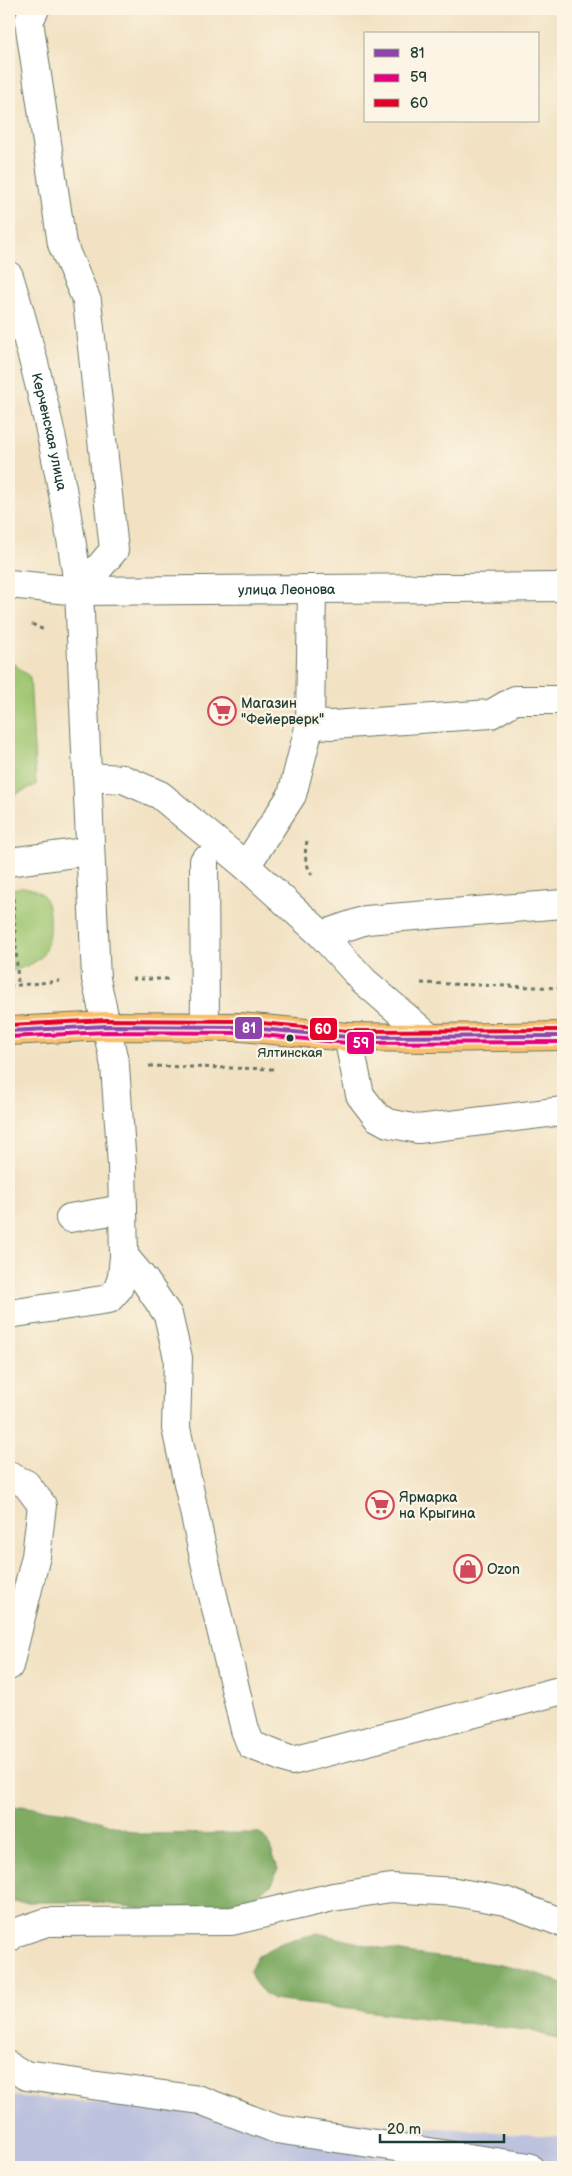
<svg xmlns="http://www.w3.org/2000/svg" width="572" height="2176" font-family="'Balsamiq Sans',sans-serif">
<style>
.industrial{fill:#bdc3de}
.green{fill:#9fc671;stroke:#5f8252}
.forest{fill:#7fab63;stroke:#4f744c}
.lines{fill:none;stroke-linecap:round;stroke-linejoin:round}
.minor-casing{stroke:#697766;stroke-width:30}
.major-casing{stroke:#697766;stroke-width:30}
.path{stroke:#697766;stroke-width:3;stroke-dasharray:4 4;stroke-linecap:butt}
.minor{stroke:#fff;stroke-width:28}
.major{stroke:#f9bf6c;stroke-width:28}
.bus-1-casing{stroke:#fcf5e5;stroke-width:8}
.bus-2-casing{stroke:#fcf5e5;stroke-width:8}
.bus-3-casing{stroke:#fcf5e5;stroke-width:8}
.bus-1{stroke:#8e44ad;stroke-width:4}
.bus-2{stroke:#e5007d;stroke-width:4}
.bus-3{stroke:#e4002b;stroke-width:4}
.bus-dot{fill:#1f3d34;stroke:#fcf5e5;stroke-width:2}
.labels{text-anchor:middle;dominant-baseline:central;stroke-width:4.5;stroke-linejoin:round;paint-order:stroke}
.bus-label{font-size:13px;fill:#1f3d34;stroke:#fcf5e5}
.street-label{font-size:14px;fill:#1f3d34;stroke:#fcf5e5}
.poi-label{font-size:14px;fill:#1f3d34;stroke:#fcf5e5;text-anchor:start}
.line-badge{stroke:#fcf5e5;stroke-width:2}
.badge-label{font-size:14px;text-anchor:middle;font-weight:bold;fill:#fff}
</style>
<rect width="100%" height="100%" fill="#fcf5e5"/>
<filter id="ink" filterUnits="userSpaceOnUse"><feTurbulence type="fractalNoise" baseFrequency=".02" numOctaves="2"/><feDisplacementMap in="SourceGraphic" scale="10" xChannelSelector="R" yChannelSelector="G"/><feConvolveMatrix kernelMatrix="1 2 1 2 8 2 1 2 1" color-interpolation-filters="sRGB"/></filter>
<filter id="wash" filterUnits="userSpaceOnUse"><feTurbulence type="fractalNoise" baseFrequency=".0096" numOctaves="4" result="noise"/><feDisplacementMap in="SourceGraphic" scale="20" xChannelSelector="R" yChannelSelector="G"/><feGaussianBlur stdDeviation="1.12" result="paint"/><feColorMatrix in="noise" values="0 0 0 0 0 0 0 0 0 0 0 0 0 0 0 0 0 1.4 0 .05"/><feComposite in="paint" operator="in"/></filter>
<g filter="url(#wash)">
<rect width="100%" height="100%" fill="#f2e2c3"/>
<!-- industrial -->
<path class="industrial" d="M9,2096L563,2137V2167H9Z"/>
<!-- green -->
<path class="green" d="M9,660L30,677L36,785L9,797Z
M22,887C30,888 41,890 45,899C52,912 51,947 40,958C33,965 18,969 9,972V890Z"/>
<!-- forest -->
<path class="forest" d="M21,1806L74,1813L139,1834L260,1833L268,1841L278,1869L272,1884L252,1898L231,1905L156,1910L93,1902H9V1809Z
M317,1933C347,1940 377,1948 407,1953C459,1961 515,1961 563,1984V2041L532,2031L273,2000C261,1991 253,1984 250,1970L258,1955L283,1942Z"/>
</g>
<g filter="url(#ink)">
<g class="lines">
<defs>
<g id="minor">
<path d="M35,9L29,21L62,244L87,301L114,550L79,591"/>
<path id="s1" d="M9,276C41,378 64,485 79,591L96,979L115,1066L122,1166L124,1256L122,1277L118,1289L109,1299L9,1314"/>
<path id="s2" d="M9,584L79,591L563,587"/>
<path d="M310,724L332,725L491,714L515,700H563"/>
<path d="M87,777L123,779L160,795L246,866L322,935L364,981L430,1038"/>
<path d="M204,861L205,1027"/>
<path d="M9,862L90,851"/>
<path d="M246,866L292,795L310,724L312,589"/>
<path d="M322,935L366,920L563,904"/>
<path d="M348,1037L360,1095L377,1117L388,1123L418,1129L563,1111"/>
<path d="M70,1218L123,1209"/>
<path d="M124,1256L145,1281L168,1315L178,1358L176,1428L205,1562L245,1730L251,1745L292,1761L563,1690"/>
<path d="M9,1476L26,1484L42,1505L36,1556L9,1666"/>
<path d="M9,1938L14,1933L47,1922L232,1921L333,1897L391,1888L455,1892L505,1901L563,1923"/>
<path d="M9,2065L26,2076L200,2100L276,2129L529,2167"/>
</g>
<path id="major" d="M9,1031L106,1026L241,1027L348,1037L430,1038L563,1036"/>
</defs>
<!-- minor casing -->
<use href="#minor" class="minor-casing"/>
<!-- major casing -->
<use href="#major" class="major-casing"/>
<!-- path -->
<path class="path" d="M561,623L562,659
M32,624L44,630
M307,841C304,854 305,863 312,875
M13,898L18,984
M132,979H170
M421,983L563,988
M9,986L60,981
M149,1066L273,1069"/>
<!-- minor -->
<use href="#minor" class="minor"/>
<!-- major -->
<use href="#major" class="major"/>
<defs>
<path id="bus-1" d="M9,1031L106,1026L241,1027L348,1037L563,1036"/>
<path id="bus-2" d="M9,1037L106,1032L241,1033L348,1043L563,1042"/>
<path id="bus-3" d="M9,1025L106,1020L241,1021L348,1031L563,1030"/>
</defs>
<!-- bus-1 casing -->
<use href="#bus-1" class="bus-1-casing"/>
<!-- bus-2 casing -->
<use href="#bus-2" class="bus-2-casing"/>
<!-- bus-3 casing -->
<use href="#bus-3" class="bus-3-casing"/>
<!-- bus-1 -->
<use href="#bus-1" class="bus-1"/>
<!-- bus-2 -->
<use href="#bus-2" class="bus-2"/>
<!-- bus-3 -->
<use href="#bus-3" class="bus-3"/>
</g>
</g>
<!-- icons -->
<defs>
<symbol id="supermarket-ring" viewBox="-11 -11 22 22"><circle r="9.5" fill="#fcf5e5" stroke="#d1495b" stroke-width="1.5"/><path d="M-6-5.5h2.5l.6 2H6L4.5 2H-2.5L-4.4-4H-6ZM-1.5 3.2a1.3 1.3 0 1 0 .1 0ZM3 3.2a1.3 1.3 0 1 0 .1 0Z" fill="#d1495b"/></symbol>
<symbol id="shop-ring" viewBox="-11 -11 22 22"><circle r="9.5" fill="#fcf5e5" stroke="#d1495b" stroke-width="1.5"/><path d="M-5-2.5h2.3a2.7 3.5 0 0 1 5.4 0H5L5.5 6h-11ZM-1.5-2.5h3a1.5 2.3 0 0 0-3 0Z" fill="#d1495b"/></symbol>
</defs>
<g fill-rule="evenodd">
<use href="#supermarket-ring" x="206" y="695" width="32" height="32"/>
<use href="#supermarket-ring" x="364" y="1489" width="32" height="32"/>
<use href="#shop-ring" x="452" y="1553" width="32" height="32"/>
</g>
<!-- markers -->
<circle class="bus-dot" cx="290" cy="1038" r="4.5"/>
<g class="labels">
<!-- bus labels -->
<g class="bus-label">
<text x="290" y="1053">Ялтинская</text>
</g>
<!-- street labels -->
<g class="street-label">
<text stroke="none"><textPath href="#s1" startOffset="161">Керченская улица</textPath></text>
<text stroke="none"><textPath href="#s2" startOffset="278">улица Леонова</textPath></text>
</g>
<!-- poi labels -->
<g class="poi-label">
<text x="241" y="703">Магазин<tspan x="241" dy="16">"Фейерверк"</tspan></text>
<text x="399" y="1497">Ярмарка<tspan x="399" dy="16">на Крыгина</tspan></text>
<text x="487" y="1569">Ozon</text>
</g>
</g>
<g class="line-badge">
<rect x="234" y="1016" width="29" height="24" rx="5" fill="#8e44ad"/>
<rect x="309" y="1017" width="29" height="24" rx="5" fill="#e4002b"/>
<rect x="346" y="1031" width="29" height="24" rx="5" fill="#e5007d"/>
</g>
<g class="badge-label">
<text x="249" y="1033">81</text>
<text x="323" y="1034">60</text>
<text x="361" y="1048">59</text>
</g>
<!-- margin -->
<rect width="572" height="2176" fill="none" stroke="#fcf5e5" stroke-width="30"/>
<!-- legend -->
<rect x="364" y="32" width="175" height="90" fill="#fcf5e5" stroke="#a4ab9e"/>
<rect x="374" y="49" width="25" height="8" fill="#8e44ad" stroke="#a4ab9e"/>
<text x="410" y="58" font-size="15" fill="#1f3d34">81</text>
<rect x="374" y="74" width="25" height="8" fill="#e5007d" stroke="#a4ab9e"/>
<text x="410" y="82" font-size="15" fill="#1f3d34">59</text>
<rect x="374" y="99" width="25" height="8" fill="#e4002b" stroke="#a4ab9e"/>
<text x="410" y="108" font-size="15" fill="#1f3d34">60</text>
<!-- scale -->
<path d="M380 2134v8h124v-8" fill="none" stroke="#1f3d34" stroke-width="2.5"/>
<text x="387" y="2134" font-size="15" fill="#1f3d34" stroke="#fcf5e5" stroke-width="4" paint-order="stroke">20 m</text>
</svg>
